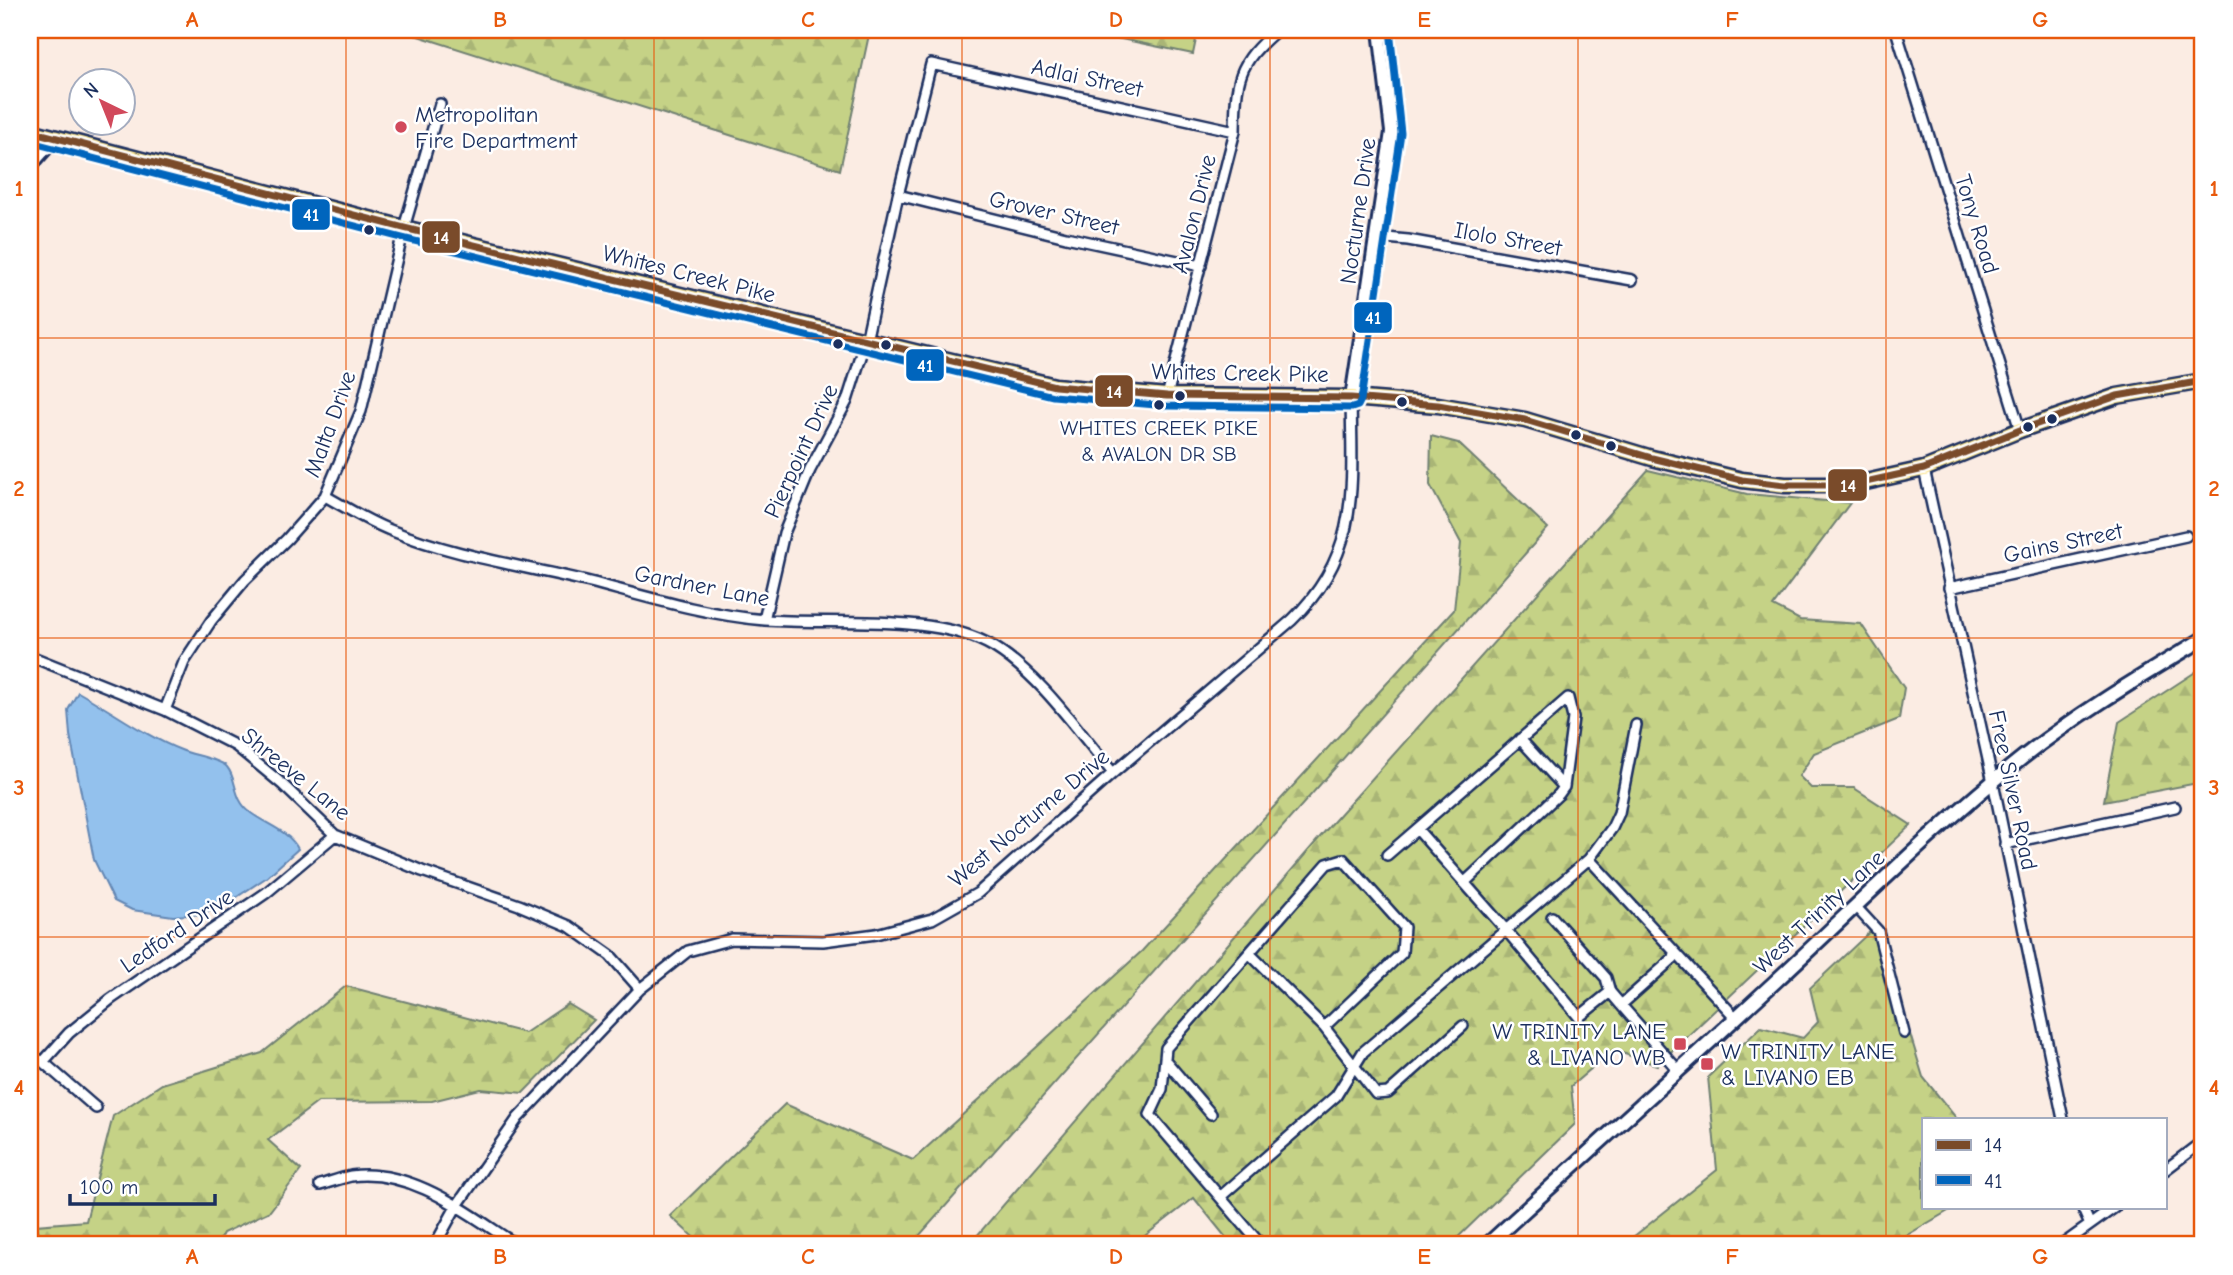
<svg xmlns="http://www.w3.org/2000/svg" width="2233" height="1275" font-family="'Comic Neue',sans-serif">
<style>
.forest{fill:url(#forest-firs);stroke:#708072;stroke-width:2}
.water{fill:#93c1ed;stroke:#6387b4;stroke-width:2}
.lines{fill:none;stroke-linecap:round;stroke-linejoin:round}
.minor-casing{stroke:#1b2f5e;stroke-width:14}
.tertiary-casing{stroke:#1b2f5e;stroke-width:16}
.secondary-casing{stroke:#1b2f5e;stroke-width:18}
.primary-casing{stroke:#1b2f5e;stroke-width:19}
.minor{stroke:#fff;stroke-width:9}
.tertiary{stroke:#fff;stroke-width:10}
.secondary{stroke:#fff;stroke-width:12}
.primary{stroke:#fbe080;stroke-width:14}
.bus-1-casing{stroke:#fff;stroke-width:12}
.bus-2-casing{stroke:#fff;stroke-width:12}
.bus-1{stroke:#7a4b2a;stroke-width:7}
.bus-2{stroke:#0065bd;stroke-width:7}
.grid{fill:none;stroke:#e8590c;stroke-width:2;stroke-opacity:0.55}
.poi-dot{fill:#d1495b;stroke:#fff;stroke-width:2.5}
.bus-dot{fill:#1b2f5e;stroke:#fff;stroke-width:2.5}
.labels{text-anchor:middle;dominant-baseline:central;stroke-width:5;stroke-linejoin:round;paint-order:stroke}
.bus-label{font-size:21px;fill:#1b2f5e;stroke:#fff}
.street-label{font-size:23px;fill:#1b2f5e;stroke:#fff}
.poi-label{font-size:23px;fill:#1b2f5e;stroke:#fff;text-anchor:start}
.line-badge{stroke:#fff;stroke-width:2.5}
.badge-label{font-size:19px;text-anchor:middle;font-weight:bold;fill:#fff}
.neatline{fill:none;stroke:#e8590c;stroke-width:2.5}
.grid-label{font-size:23px;text-anchor:middle;font-weight:bold;fill:#e8590c}
</style>
<defs>
<pattern id="forest-firs" width="22" height="20" patternUnits="userSpaceOnUse" patternTransform="scale(1.75)"><rect width="22" height="20" fill="#c5d286"/><path d="M5 1l3.5 6h-7zM16 11l3.5 6h-7z" fill="#a9b576"/></pattern>
</defs>
<rect width="100%" height="100%" fill="#fbece3"/>
<filter id="ink" filterUnits="userSpaceOnUse"><feTurbulence type="fractalNoise" baseFrequency=".0143" numOctaves="2"/><feDisplacementMap in="SourceGraphic" scale="14" xChannelSelector="R" yChannelSelector="G"/><feConvolveMatrix kernelMatrix="1 2 1 2 8 2 1 2 1" color-interpolation-filters="sRGB"/></filter>
<g filter="url(#ink)">
<!-- forest -->
<path class="forest" d="M399,30H870L840,170Z
M1078,30H1198L1193,54Z
M1431,436L1458,443L1548,528L911,1245H702L670,1216L785,1104L913,1160L1142,951L1454,610L1461,543L1430,485Z
M1648,470L1747,494L1850,503L1773,606L1800,620L1861,624L1904,688L1899,719L1814,753L1799,776L1811,788H1854L1911,825L1657,1065L1613,1050L1571,1086L1575,1124L1450,1245H1232L1194,1198L1133,1245H969L1327,829Z
M2203,667V782L2104,801L2119,722Z
M1877,925L1923,1077L1957,1119H1923V1207H1955L1890,1245H1623L1717,1170L1708,1077L1761,1027L1803,1038L1818,1022L1810,988Z
M346,986L525,1033L568,1004L594,1020L523,1093L480,1089L432,1101L318,1102L268,1140L301,1170L270,1211L223,1233L217,1245H44L36,1225L86,1221L113,1116L162,1084L262,1053Z"/>
<!-- water -->
<path class="water" d="M78,692C112,711 145,736 181,750C192,755 220,759 227,767C238,780 232,799 251,813C267,825 289,831 298,849L267,877L231,901L203,914L173,916L132,910L114,901L94,860L70,735L68,710Z"/>
<g class="lines">
<defs>
<path id="minor" d="M1896,30L2020,430
M898,195L1066,237L1201,266
M1376,237L1408,240L1632,280
M1167,396L1235,131C1236,80 1237,64 1277,30
M1924,469L1993,782L2063,1119
M325,496C347,508 367,521 390,530C454,556 524,566 590,582C647,597 706,615 765,620C831,625 937,612 994,647C1041,676 1078,731 1113,773
M1949,588L2186,536
M764,620L784,533L810,470L847,401L866,341L898,195L931,64L1235,131
M30,656L165,710L236,746L282,784L335,835L422,871L519,905L569,926L610,955L640,989
M165,710L184,662L211,621L245,580L287,539L325,496L361,411L404,228L440,104
M1520,739L1564,787
M1417,829L1568,698L1573,718L1564,787L1559,794L1464,883
M2005,844L2175,807
M1387,855L1417,829L1506,930L1579,1017L1610,992L1606,978L1552,917
M1589,859L1612,828L1619,813L1636,725
M1855,906L1878,931L1904,1033
M1249,953L1324,1027
M1610,992L1621,1005L1677,955
M1621,1005L1678,1070
M30,1055L43,1062L96,1108
M1165,1060L1211,1114
M43,1062L69,1033L111,999L266,893L335,835
M2165,1170L2203,1141
M320,1185C330,1182 341,1178 351,1176C413,1168 468,1214 517,1245
M1220,1197L1150,1115L1162,1089L1166,1048L1327,864L1343,859L1404,927L1402,953L1324,1027L1376,1094L1388,1093L1463,1026
M2082,1207L2090,1225
M435,1245L456,1207L518,1118L640,989L688,951L732,939L823,941L876,934L932,919L978,893L1113,773L1292,620C1361,554 1352,486 1351,398
M1261,1245L1220,1197L1336,1096L1363,1052L1589,859L1736,1018
M2062,1245L2115,1207"/>
<path id="tertiary" d="M30,167L55,139
M1351,398L1391,132L1379,30"/>
<path id="secondary" d="M1487,1245C1583,1157 1680,1070 1776,981C1857,906 1935,827 2022,758C2079,713 2142,676 2203,639"/>
<path id="primary" d="M30,131L404,228L1055,386L1167,396L1351,398L1438,405L1525,420L1652,458L1742,480L1785,485H1852L1924,469L2020,430L2117,396L2203,381"/>
</defs>
<!-- minor casing -->
<use href="#minor" class="minor-casing"/>
<!-- tertiary casing -->
<use href="#tertiary" class="tertiary-casing"/>
<!-- secondary casing -->
<use href="#secondary" class="secondary-casing"/>
<!-- primary casing -->
<use href="#primary" class="primary-casing"/>
<!-- minor -->
<use href="#minor" class="minor"/>
<!-- tertiary -->
<use href="#tertiary" class="tertiary"/>
<!-- secondary -->
<use href="#secondary" class="secondary"/>
<!-- primary -->
<use href="#primary" class="primary"/>
<defs>
<path id="bus-1" d="M30,131L404,228L1055,386L1167,396L1351,398L1438,405L1525,420L1652,458L1742,480L1785,485H1852L1924,469L2020,430L2117,396L2203,381"/>
<path id="bus-2" d="M30,142L402,238L1053,396L1167,406L1352,408L1358,406L1361,400L1401,133L1390,30"/>
</defs>
<!-- bus-1 casing -->
<use href="#bus-1" class="bus-1-casing"/>
<!-- bus-2 casing -->
<use href="#bus-2" class="bus-2-casing"/>
<!-- bus-1 -->
<use href="#bus-1" class="bus-1"/>
<!-- bus-2 -->
<use href="#bus-2" class="bus-2"/>
</g>
</g>
<!-- grid -->
<path class="grid" d="M346,30V1245M654,30V1245M962,30V1245M1270,30V1245M1578,30V1245M1886,30V1245M30,338H2203M30,638H2203M30,937H2203"/>
<!-- markers -->
<g class="poi-dot">
<circle cx="401" cy="127" r="7"/>
<rect x="1673" y="1037" width="14" height="14" rx="3.5"/>
<rect x="1700" y="1057" width="14" height="14" rx="3.5"/>
</g>
<g class="bus-dot">
<circle cx="369" cy="230" r="6"/>
<circle cx="838" cy="344" r="6"/>
<circle cx="886" cy="345" r="6"/>
<circle cx="1180" cy="396" r="6"/>
<circle cx="1402" cy="402" r="6"/>
<circle cx="1159" cy="405" r="6"/>
<circle cx="2052" cy="419" r="6"/>
<circle cx="2028" cy="427" r="6"/>
<circle cx="1576" cy="435" r="6"/>
<circle cx="1611" cy="446" r="6"/>
</g>
<g class="labels">
<!-- bus labels -->
<g class="bus-label">
<text x="1159" y="428">WHITES CREEK PIKE<tspan x="1159" dy="26">&amp; AVALON DR SB</tspan></text>
</g>
<!-- street labels -->
<g class="street-label">
<text transform="translate(1087 78) rotate(12)">Adlai Street</text>
<text transform="translate(1358 211) rotate(-82)">Nocturne Drive</text>
<text transform="translate(1054 213) rotate(13)">Grover Street</text>
<text transform="translate(1194 214) rotate(-76)">Avalon Drive</text>
<text transform="translate(1977 224) rotate(73)">Tony Road</text>
<text transform="translate(1508 239) rotate(10)">Ilolo Street</text>
<text transform="translate(689 274) rotate(14)">Whites Creek Pike</text>
<text transform="translate(1240 373) rotate(1)">Whites Creek Pike</text>
<text transform="translate(330 424) rotate(-70)">Malta Drive</text>
<text transform="translate(801 451) rotate(-65)">Pierpoint Drive</text>
<text transform="translate(2063 543) rotate(-12)">Gains Street</text>
<text transform="translate(702 586) rotate(11)">Gardner Lane</text>
<text transform="translate(296 774) rotate(39)">Shreeve Lane</text>
<text transform="translate(2013 790) rotate(78)">Free Silver Road</text>
<text transform="translate(1029 818) rotate(-40)">West Nocturne Drive</text>
<text transform="translate(1819 912) rotate(-43)">West Trinity Lane</text>
<text transform="translate(177 931) rotate(-34)">Ledford Drive</text>
</g>
<!-- poi labels -->
<g class="poi-label">
<text x="415" y="114">Metropolitan<tspan x="415" dy="26">Fire Department</tspan></text>
<text x="1666" y="1031" text-anchor="end">W TRINITY LANE<tspan x="1666" dy="26">&amp; LIVANO WB</tspan></text>
<text x="1721" y="1051">W TRINITY LANE<tspan x="1721" dy="26">&amp; LIVANO EB</tspan></text>
</g>
</g>
<g class="line-badge">
<rect x="291" y="198" width="40" height="33" rx="7" fill="#0065bd"/>
<rect x="421" y="220" width="40" height="34" rx="7" fill="#7a4b2a"/>
<rect x="1353" y="301" width="40" height="33" rx="7" fill="#0065bd"/>
<rect x="905" y="348" width="40" height="34" rx="7" fill="#0065bd"/>
<rect x="1094" y="374" width="40" height="34" rx="7" fill="#7a4b2a"/>
<rect x="1827" y="468" width="41" height="34" rx="7" fill="#7a4b2a"/>
</g>
<g class="badge-label">
<text x="311" y="221">41</text>
<text x="441" y="244">14</text>
<text x="1373" y="324">41</text>
<text x="925" y="372">41</text>
<text x="1114" y="398">14</text>
<text x="1848" y="492">14</text>
</g>
<!-- margin -->
<rect width="2233" height="1275" fill="none" stroke="#fff" stroke-width="77"/>
<!-- legend -->
<rect x="1922" y="1118" width="245" height="91" fill="#ffffff" stroke="#a4acbf" stroke-width="2"/>
<rect x="1936" y="1140" width="35" height="10" fill="#7a4b2a" stroke="#a4acbf" stroke-width="2"/>
<text x="1984" y="1152" font-size="21" fill="#1b2f5e">14</text>
<rect x="1936" y="1175" width="35" height="10" fill="#0065bd" stroke="#a4acbf" stroke-width="2"/>
<text x="1984" y="1188" font-size="21" fill="#1b2f5e">41</text>
<!-- north arrow -->
<g transform="translate(102 102) rotate(317)"><circle r="33" fill="#ffffff" stroke="#a4acbf" stroke-width="2"/>
<path d="M0-5L12 26L0 18L-12 26Z" fill="#d1495b"/>
<text y="-10" font-size="19" font-weight="bold" text-anchor="middle" fill="#1b2f5e">N</text>
</g>
<!-- scale -->
<path d="M70 1194v10h145v-10" fill="none" stroke="#1b2f5e" stroke-width="3.5"/>
<text x="80" y="1194" font-size="21" fill="#1b2f5e" stroke="#ffffff" stroke-width="5" paint-order="stroke">100 m</text>
<rect x="38" y="38" width="2156" height="1198" class="neatline"/>
<g class="grid-label">
<text x="192" y="27">A</text>
<text x="500" y="27">B</text>
<text x="808" y="27">C</text>
<text x="1116" y="27">D</text>
<text x="1424" y="27">E</text>
<text x="1732" y="27">F</text>
<text x="2040" y="27">G</text>
<text x="19" y="196">1</text>
<text x="2214" y="196">1</text>
<text x="19" y="496">2</text>
<text x="2214" y="496">2</text>
<text x="19" y="795">3</text>
<text x="2214" y="795">3</text>
<text x="19" y="1095">4</text>
<text x="2214" y="1095">4</text>
<text x="192" y="1264">A</text>
<text x="500" y="1264">B</text>
<text x="808" y="1264">C</text>
<text x="1116" y="1264">D</text>
<text x="1424" y="1264">E</text>
<text x="1732" y="1264">F</text>
<text x="2040" y="1264">G</text>
</g>
</svg>
